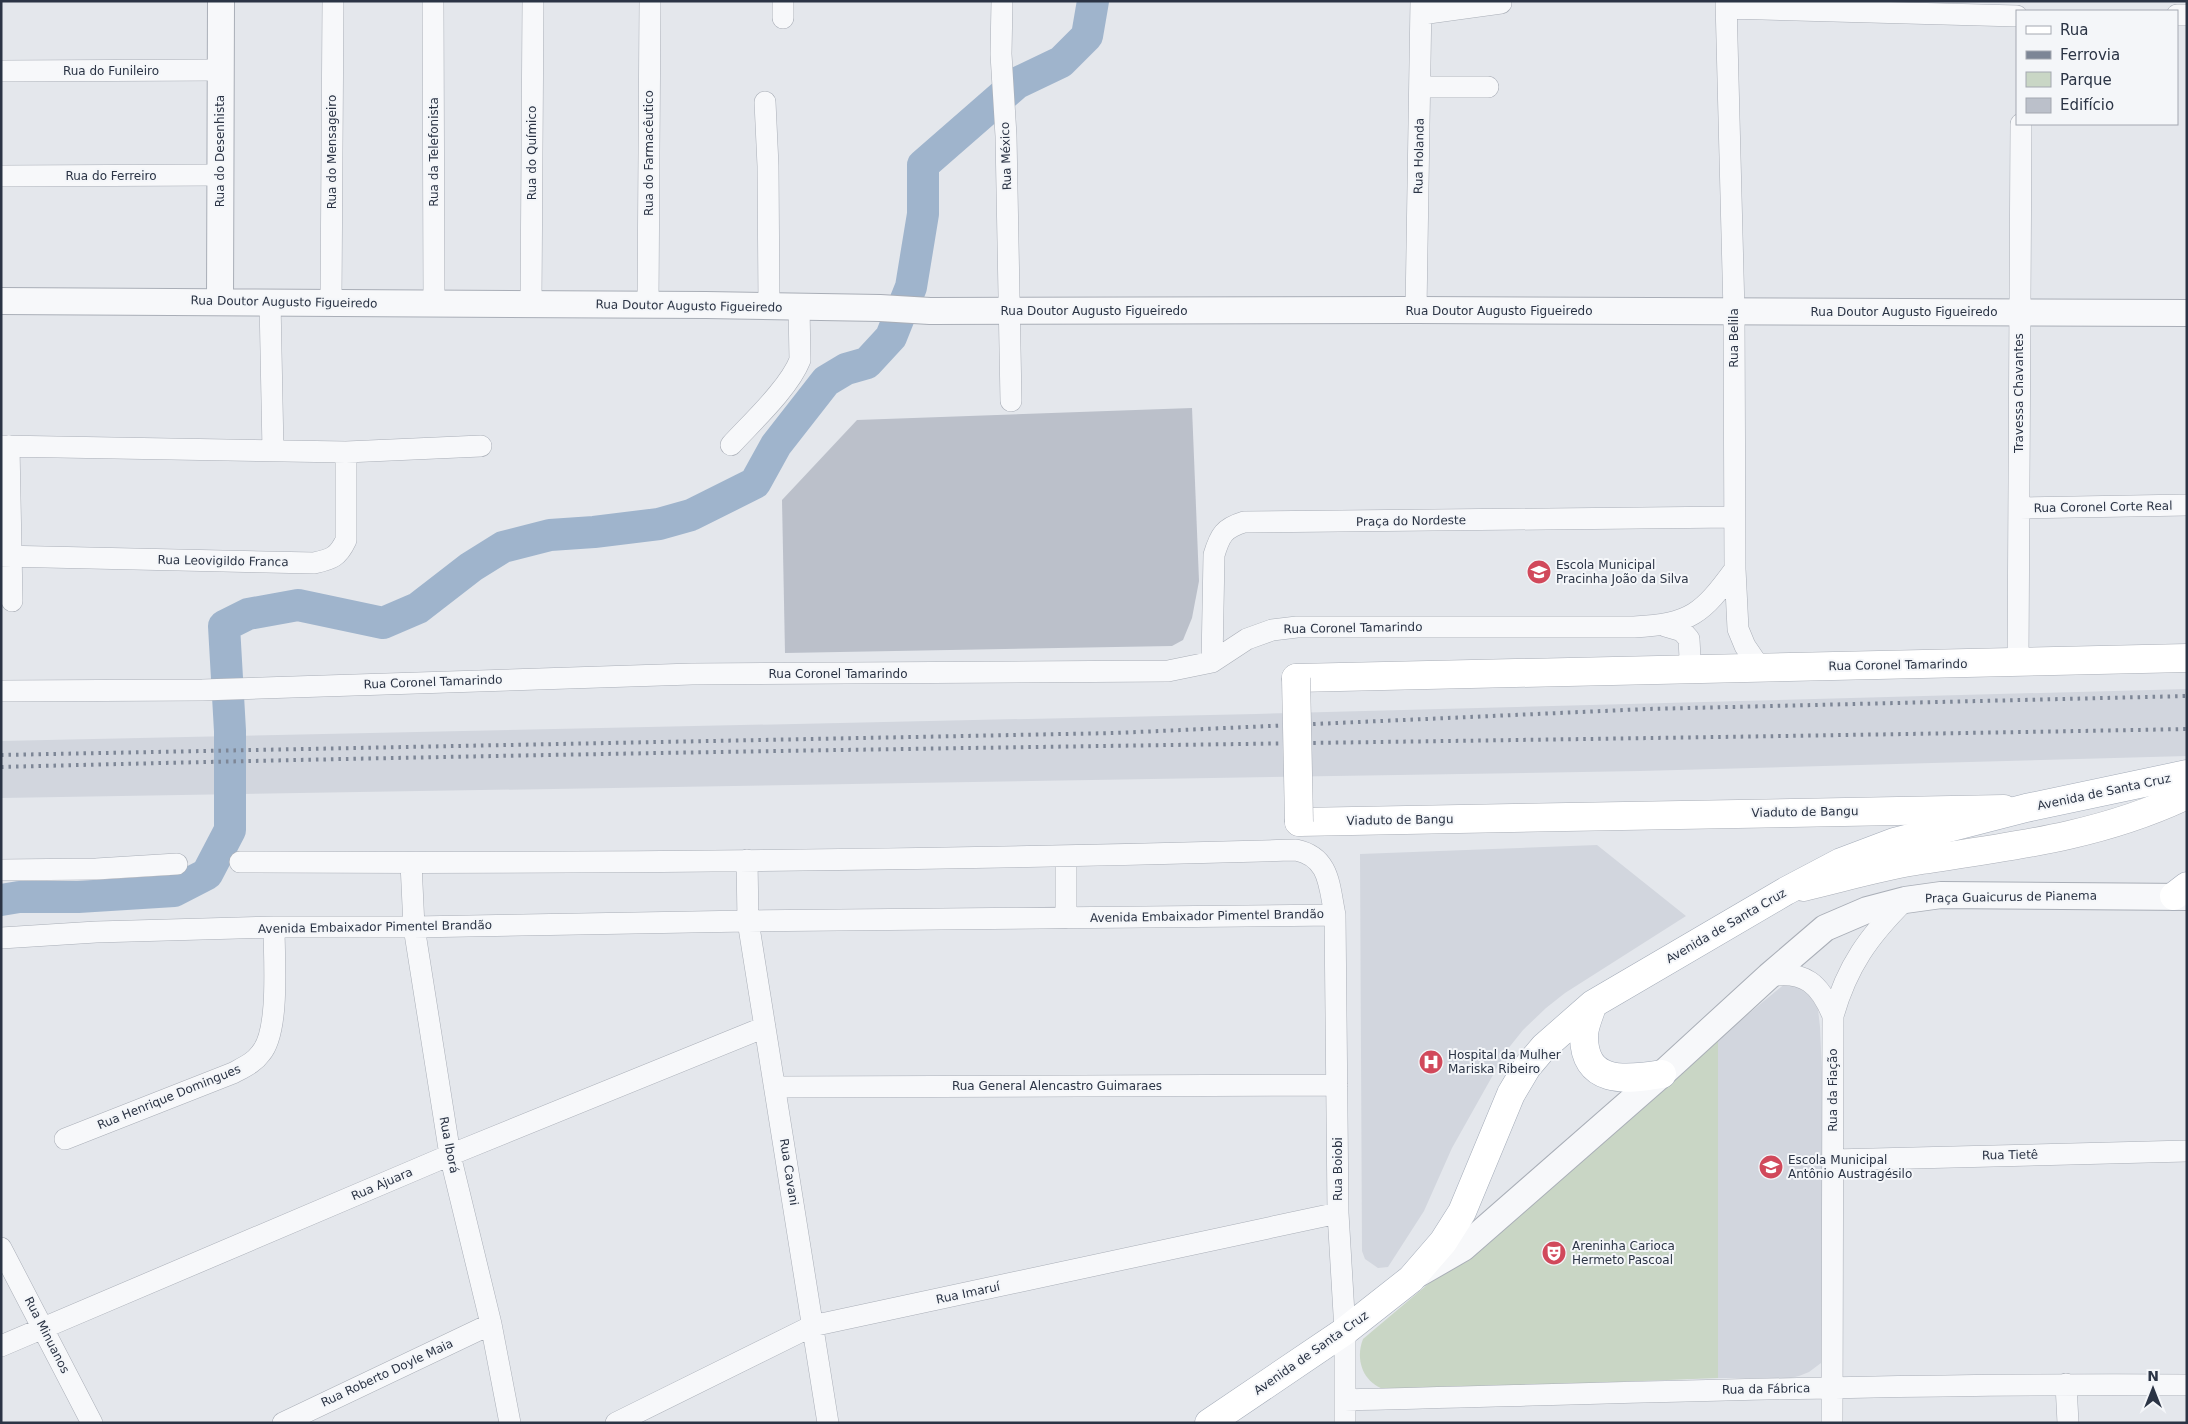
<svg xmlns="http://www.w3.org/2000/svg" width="2188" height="1424" font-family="'DejaVu Sans',sans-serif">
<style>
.built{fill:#d2d6de}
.green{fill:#c9d6c5}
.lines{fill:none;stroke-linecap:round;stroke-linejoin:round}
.river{stroke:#9fb4cc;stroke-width:32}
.building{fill:#bbc0ca}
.minor-casing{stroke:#a9aeb7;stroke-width:22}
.tertiary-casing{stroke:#a9aeb7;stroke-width:28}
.secondary-casing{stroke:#a9aeb7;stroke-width:29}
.primary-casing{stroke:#a3abb8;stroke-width:29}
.minor{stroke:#f7f8fa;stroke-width:21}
.tertiary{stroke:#f7f8fa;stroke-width:26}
.secondary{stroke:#fff;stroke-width:28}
.primary{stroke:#fff;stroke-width:28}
.rail{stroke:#7d8696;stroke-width:4;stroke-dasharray:2.5 5;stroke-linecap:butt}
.secondary-bridge-casing{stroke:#a9aeb7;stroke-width:29;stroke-linecap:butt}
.secondary-bridge{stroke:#fff;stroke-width:28}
.labels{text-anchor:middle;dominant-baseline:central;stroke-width:4;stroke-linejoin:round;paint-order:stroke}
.street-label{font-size:12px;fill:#2b3445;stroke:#f4f6f9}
.poi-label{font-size:12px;fill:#2b3445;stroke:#f4f6f9;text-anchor:start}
</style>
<rect width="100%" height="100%" fill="#e4e7ec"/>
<!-- built -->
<path class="built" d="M2187,689V756L1640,771L1,798V741L1256,714Z
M1597,845L1686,916L1565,993L1546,1008L1523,1030L1507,1050L1452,1148L1424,1211L1388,1267L1378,1268L1365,1259L1362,1251L1360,854Z
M1787,982L1804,986L1818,1009L1820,1027L1825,1143L1823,1352L1821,1363L1809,1372L1799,1376L1791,1378H1718V1039Z"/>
<!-- green -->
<path class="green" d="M1718,1039V1378L1391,1391C1365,1387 1354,1362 1363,1339Z"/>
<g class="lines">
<!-- river -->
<path class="river" d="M1,900L19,897H78L174,891L207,874L230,830V731L224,626L248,614L298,605L383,623L418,608L471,567L503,547L550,535L594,532L659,524L691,515L755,483L776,445L826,381L846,369L867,363L891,337L911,287L923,214V165L1017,83L1061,62L1087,36L1093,1"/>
</g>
<!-- building -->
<path class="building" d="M1192,408L1199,581L1192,618L1183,640L1172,646L785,653L782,500L857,420Z"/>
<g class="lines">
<defs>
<path id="minor" d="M433,1L434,303
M783,1V18
M1002,1L1001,54L1006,136L1011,401
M1726,1L1734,312L1735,569L1738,629L1745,646L1760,668
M1727,8L2017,16
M1421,14L1501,3
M2177,15H2187
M1,71L221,70
M1420,87H1488
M765,102L768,166L769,306
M1,176L220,175
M270,301L273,451
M331,302L333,1
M531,304L533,1
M648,305L650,1
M1416,310L1421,1
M731,445C752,422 789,388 800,360L799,307
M1,446L346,452L481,446
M9,446L12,601
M2020,508L2187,505
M1,556L314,563C332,559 338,557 346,540V452
M1665,626L1682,631L1689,639L1690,658L1686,665L1676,669
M1212,662L1214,555C1220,535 1224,528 1244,522L1734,517
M2018,663L2021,124
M1,691L202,690L692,674L1168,671L1212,662L1247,639L1272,630L1297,627H1634C1691,624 1702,614 1735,569
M1066,857V918
M747,860L748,921L828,1423
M411,863L414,927L450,1155L491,1324L510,1423
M1,870L96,869L177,864
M1335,915L1338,1213L1345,1331V1423
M1,938L96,932L274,927H414L748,921L1335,915C1329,886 1330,857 1296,850C944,860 592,864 240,862
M1769,976C1805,970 1820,984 1833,1016
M776,1087L1337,1085
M65,1139L233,1073C244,1067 254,1063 261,1053C280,1031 274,957 274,927
M1833,1160L2187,1151
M1,1248L92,1423
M1,1346L450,1155L765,1027
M2066,1384L2068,1423
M1345,1400C1626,1393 1906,1383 2187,1385
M283,1423L491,1324
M616,1423L812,1326L1338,1213
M1832,1423L1833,1016C1847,966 1869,936 1905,900"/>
<path id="tertiary" d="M1,301L706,305L880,308L930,311L1416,310L2187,313
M220,301L221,1
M1418,1274L1463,1248L1662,1074L1769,976L1825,928L1867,910L1905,900L1941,895L2187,897"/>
<path id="secondary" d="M1296,678L2187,658
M1299,822L2004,809
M1803,887C1842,878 1882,866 1922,860C2014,846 2101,836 2187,795"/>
<path id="primary" d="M2174,896L2187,886
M1593,1004C1590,1013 1585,1024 1584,1034C1583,1085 1625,1080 1662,1074
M1209,1423L1345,1331L1411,1279L1443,1242L1462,1212L1511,1094L1527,1067L1544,1047L1593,1004L1786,891L1841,862L1894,842L2026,808L2187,774"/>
</defs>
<!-- minor casing -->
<use href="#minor" class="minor-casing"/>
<!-- tertiary casing -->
<use href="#tertiary" class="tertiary-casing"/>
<!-- secondary casing -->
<use href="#secondary" class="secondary-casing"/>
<!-- primary casing -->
<use href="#primary" class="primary-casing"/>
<!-- minor -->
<use href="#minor" class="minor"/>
<!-- tertiary -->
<use href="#tertiary" class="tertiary"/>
<!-- secondary -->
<use href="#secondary" class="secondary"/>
<!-- primary -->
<use href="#primary" class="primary"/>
<!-- rail -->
<path class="rail" d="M1,755L1115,733L1647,709L2187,696
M1,767C730,748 1458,743 2187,729"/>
<defs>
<path id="secondary-bridge" d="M1296,678L1299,822"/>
</defs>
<!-- secondary-bridge casing -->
<use href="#secondary-bridge" class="secondary-bridge-casing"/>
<!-- secondary-bridge -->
<use href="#secondary-bridge" class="secondary-bridge"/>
</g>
<!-- icons -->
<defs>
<symbol id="school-disc" viewBox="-11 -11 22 22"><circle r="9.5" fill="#d1495b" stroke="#f4f6f9"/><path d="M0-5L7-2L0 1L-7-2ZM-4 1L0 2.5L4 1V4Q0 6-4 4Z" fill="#fff"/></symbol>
<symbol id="hospital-disc" viewBox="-11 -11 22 22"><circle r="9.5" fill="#d1495b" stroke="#f4f6f9"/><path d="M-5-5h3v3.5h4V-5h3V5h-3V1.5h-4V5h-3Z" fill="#fff"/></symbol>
<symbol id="theatre-disc" viewBox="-11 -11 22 22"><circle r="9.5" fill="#d1495b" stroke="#f4f6f9"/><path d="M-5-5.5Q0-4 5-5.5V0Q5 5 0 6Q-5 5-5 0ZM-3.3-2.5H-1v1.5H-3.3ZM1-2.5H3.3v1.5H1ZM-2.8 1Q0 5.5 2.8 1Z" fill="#fff"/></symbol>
</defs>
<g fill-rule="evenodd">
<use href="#school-disc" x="1525" y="558" width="28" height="28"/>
<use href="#hospital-disc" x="1417" y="1048" width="28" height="28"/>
<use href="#school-disc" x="1757" y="1153" width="28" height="28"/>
<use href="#theatre-disc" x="1540" y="1239" width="28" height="28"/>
</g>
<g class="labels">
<!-- street labels -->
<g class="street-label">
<text x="111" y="71">Rua do Funileiro</text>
<text transform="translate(220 151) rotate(-90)">Rua do Desenhista</text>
<text transform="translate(332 152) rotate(-90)">Rua do Mensageiro</text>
<text transform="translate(434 152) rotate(-90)">Rua da Telefonista</text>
<text transform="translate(532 153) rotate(-90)">Rua do Químico</text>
<text transform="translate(649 153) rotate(-90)">Rua do Farmacêutico</text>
<text transform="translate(1006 156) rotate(-92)">Rua México</text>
<text transform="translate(1419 156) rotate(-89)">Rua Holanda</text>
<text x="111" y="176">Rua do Ferreiro</text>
<text transform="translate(284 302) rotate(1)">Rua Doutor Augusto Figueiredo</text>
<text transform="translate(689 306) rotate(1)">Rua Doutor Augusto Figueiredo</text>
<text x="1094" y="311">Rua Doutor Augusto Figueiredo</text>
<text x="1499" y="311">Rua Doutor Augusto Figueiredo</text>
<text x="1904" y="312">Rua Doutor Augusto Figueiredo</text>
<text transform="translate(1734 338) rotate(-90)">Rua Belila</text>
<text transform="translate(2019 393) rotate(-90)">Travessa Chavantes</text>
<text transform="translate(2103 507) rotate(-1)">Rua Coronel Corte Real</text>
<text transform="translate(1411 521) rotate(-1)">Praça do Nordeste</text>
<text transform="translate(223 561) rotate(1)">Rua Leovigildo Franca</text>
<text transform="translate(1353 628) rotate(-1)">Rua Coronel Tamarindo</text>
<text transform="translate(1898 665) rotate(-1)">Rua Coronel Tamarindo</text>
<text x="838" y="674">Rua Coronel Tamarindo</text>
<text transform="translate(433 682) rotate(-2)">Rua Coronel Tamarindo</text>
<text transform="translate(2104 792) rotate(-12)">Avenida de Santa Cruz</text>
<text transform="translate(1805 812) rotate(-1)">Viaduto de Bangu</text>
<text transform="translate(1400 820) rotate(-1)">Viaduto de Bangu</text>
<text transform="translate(2011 897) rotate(-1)">Praça Guaicurus de Pianema</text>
<text transform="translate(1207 916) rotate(-1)">Avenida Embaixador Pimentel Brandão</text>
<text transform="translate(1726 926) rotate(-30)">Avenida de Santa Cruz</text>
<text transform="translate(375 927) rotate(-1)">Avenida Embaixador Pimentel Brandão</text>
<text x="1057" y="1086">Rua General Alencastro Guimaraes</text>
<text transform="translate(1833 1090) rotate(-90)">Rua da Fiação</text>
<text transform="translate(169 1097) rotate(-22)">Rua Henrique Domingues</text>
<text transform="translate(449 1145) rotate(79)">Rua Iborá</text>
<text transform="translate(2010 1155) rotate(-1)">Rua Tietê</text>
<text transform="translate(1338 1169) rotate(-90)">Rua Boiobi</text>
<text transform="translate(789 1172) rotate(81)">Rua Cavani</text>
<text transform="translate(382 1184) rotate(-23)">Rua Ajuara</text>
<text transform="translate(968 1293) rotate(-12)">Rua Imaruí</text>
<text transform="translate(47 1335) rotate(63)">Rua Minuanos</text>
<text transform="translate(1311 1353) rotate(-35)">Avenida de Santa Cruz</text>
<text transform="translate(387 1373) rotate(-25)">Rua Roberto Doyle Maia</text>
<text transform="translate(1766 1389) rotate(-1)">Rua da Fábrica</text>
</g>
<!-- poi labels -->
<g class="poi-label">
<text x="1556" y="565">Escola Municipal<tspan x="1556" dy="14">Pracinha João da Silva</tspan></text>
<text x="1448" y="1055">Hospital da Mulher<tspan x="1448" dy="14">Mariska Ribeiro</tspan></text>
<text x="1788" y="1160">Escola Municipal<tspan x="1788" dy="14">Antônio Austragésilo</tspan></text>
<text x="1572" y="1246">Areninha Carioca<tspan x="1572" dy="14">Hermeto Pascoal</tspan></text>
</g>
</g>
<!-- border -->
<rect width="2188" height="1424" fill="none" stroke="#2b3445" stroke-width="5"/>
<!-- legend -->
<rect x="2016" y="10" width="162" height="115" fill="#f4f6f9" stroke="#a4a8b1"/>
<rect x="2026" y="26" width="25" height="8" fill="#ffffff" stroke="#a4a8b1"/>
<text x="2060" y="35" font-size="15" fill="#2b3445">Rua</text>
<rect x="2026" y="51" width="25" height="8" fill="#7d8696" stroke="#a4a8b1"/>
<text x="2060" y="60" font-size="15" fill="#2b3445">Ferrovia</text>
<rect x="2026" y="72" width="25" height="15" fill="#c9d6c5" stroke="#a4a8b1"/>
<text x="2060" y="85" font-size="15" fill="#2b3445">Parque</text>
<rect x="2026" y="98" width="25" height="15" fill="#bbc0ca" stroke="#a4a8b1"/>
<text x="2060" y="110" font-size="15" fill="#2b3445">Edifício</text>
<!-- north arrow -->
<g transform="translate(2153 1389)" stroke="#f4f6f9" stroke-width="4" paint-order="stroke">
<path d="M0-4L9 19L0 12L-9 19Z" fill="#2b3445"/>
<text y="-8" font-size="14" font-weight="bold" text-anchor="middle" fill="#2b3445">N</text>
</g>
</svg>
